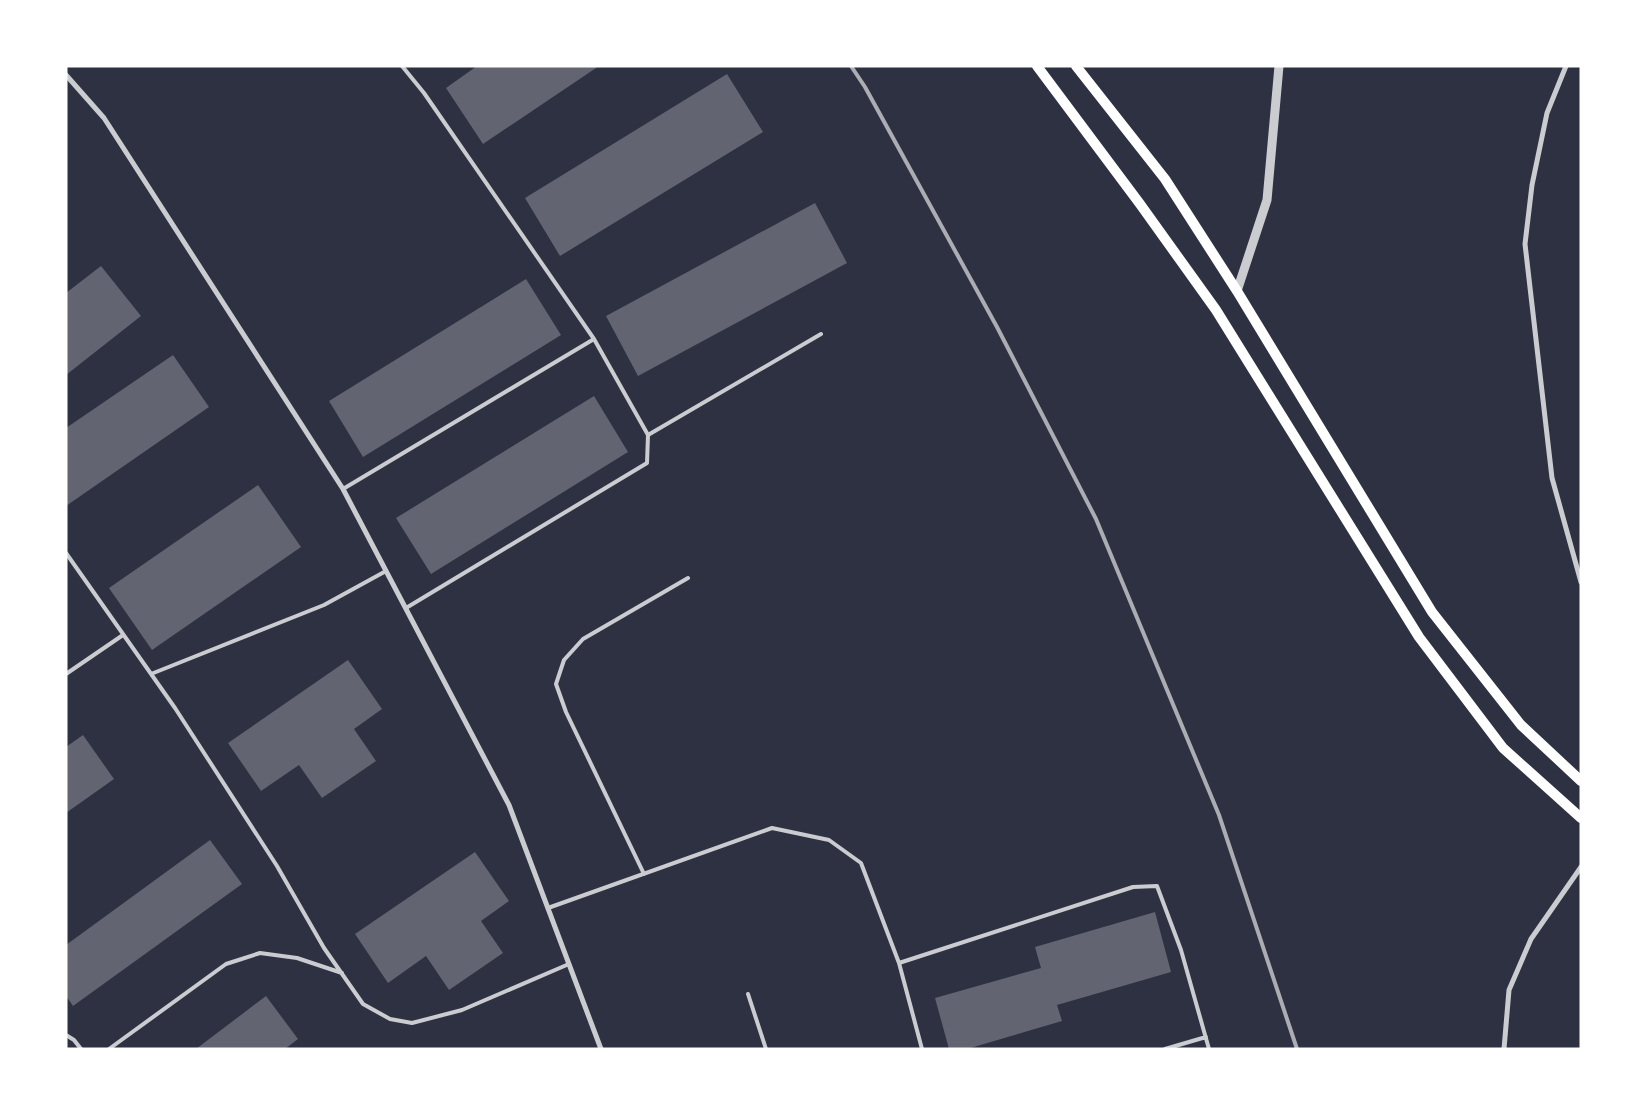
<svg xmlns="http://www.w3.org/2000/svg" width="1647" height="1115" font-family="Overpass,sans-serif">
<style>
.building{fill:#626471}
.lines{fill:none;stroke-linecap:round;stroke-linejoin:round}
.service{stroke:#caccd0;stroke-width:4}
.minor{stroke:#caccd0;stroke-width:5}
.tertiary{stroke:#caccd0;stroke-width:9}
.secondary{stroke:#fff;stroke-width:10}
.rail{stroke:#abadb3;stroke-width:4}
</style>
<rect width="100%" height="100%" fill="#2d3142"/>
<!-- building -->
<path class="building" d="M477,66H599L483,144L446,88Z
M727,74L763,132L560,256L525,198Z
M815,203L847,263L638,376L606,316Z
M101,266L141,316L66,375V293Z
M526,279L561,335L363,457L329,401Z
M173,355L209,407L66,506V428Z
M594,396L628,452L431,574L396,518Z
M258,485L301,547L152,650L109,588Z
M348,660L382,709L354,729L376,761L322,798L299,765L261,791L228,743Z
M83,735L114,779L66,813V747Z
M210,840L242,884L73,1006L66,996V945Z
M475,852L509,901L481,921L503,953L449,990L426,956L388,983L355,934Z
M1155,912L1171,972L1057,1005L1062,1021L967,1049H949L935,998L1041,968L1035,947Z
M266,996L298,1039L285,1049H196Z"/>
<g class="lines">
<!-- service -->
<path class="service" d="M402,66L424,93L594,339L648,435L647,463L406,608
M648,435L821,334
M343,489L594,339
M66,553L175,708L277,866L324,948L363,1004L390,1019L412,1023L462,1010L569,964
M66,674L123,635
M151,674L324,605L386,571
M644,874L566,712L556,684L564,660L583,639L688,578
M548,908L772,828L829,840L861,863L899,963L922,1049
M899,963L1133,887L1157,886L1181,950L1209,1049
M748,994L766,1049
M66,1035L74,1040L81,1049
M109,1049L226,964L260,953L297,958L342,973
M1165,1049L1206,1037"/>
<!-- minor -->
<path class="minor" d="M1566,66L1547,113L1532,185L1525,244L1552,478L1581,582
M66,75L104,118L343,489L509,805L601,1049
M1504,1049L1509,990L1531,939L1581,867"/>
<!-- tertiary -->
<path class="tertiary" d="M1237,291L1267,200L1279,66"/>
<!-- secondary -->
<path class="secondary" d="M1037,66L1140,204L1216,310L1419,637L1503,748L1581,818
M1076,66L1165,179L1237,291L1432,612L1521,725L1581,781"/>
<!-- rail -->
<path class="rail" d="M851,66L865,87L997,327L1096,519L1219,815L1297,1049"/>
</g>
<!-- border -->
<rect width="1647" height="1115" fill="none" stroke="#ffffff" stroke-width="135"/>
</svg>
